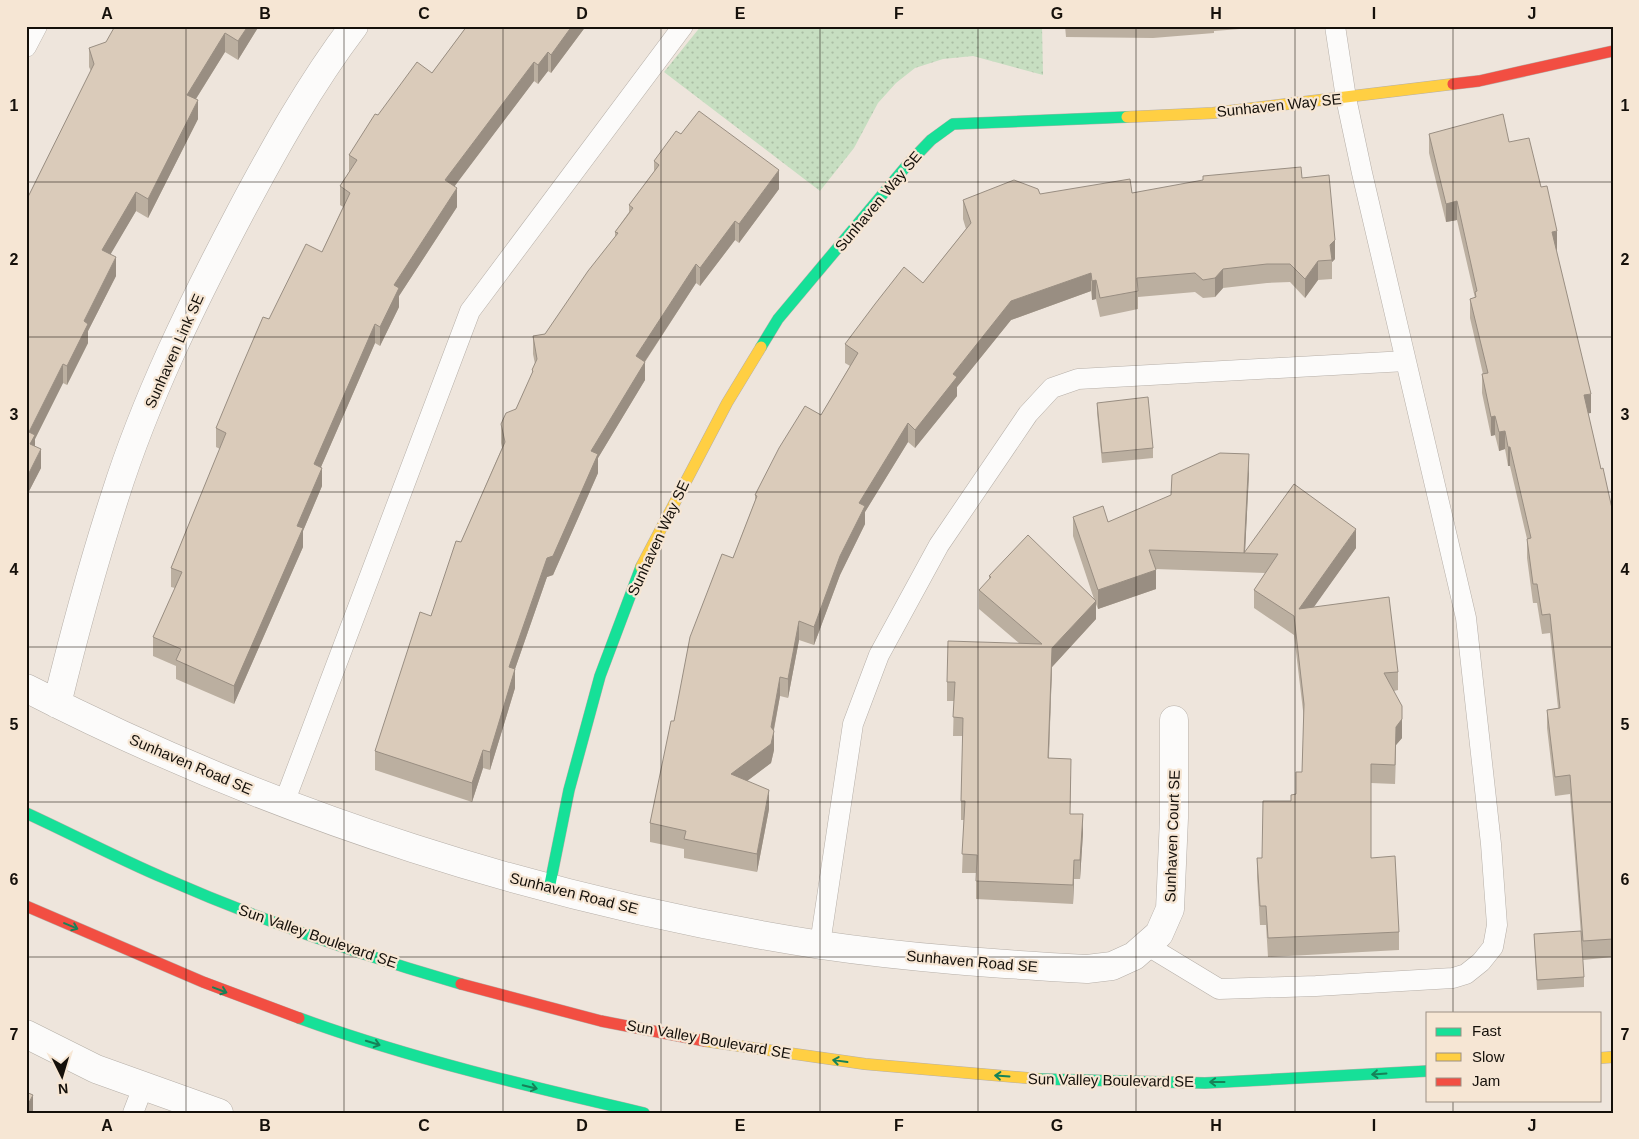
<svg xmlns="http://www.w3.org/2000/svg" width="1639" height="1139" font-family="Helvetica,sans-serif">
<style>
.park{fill:url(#park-dots)}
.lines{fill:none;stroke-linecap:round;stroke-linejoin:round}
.lane-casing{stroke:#b6afa8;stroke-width:21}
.street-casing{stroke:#b6afa8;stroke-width:29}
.fast-casing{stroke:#b6afa8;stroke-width:12}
.slow-casing{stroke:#b6afa8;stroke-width:12}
.jam-casing{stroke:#b6afa8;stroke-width:12}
.lane{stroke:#fcfbfa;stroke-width:20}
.street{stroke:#fcfbfa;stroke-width:28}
.fast{stroke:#16e098;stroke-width:11}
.slow{stroke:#ffcf43;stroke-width:11}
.jam{stroke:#f24e42;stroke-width:11}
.wall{fill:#bbafa0}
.shaded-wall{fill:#998e82}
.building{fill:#dacbba;stroke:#998e82}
.oneway{stroke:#168258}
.grid{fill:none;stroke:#15100a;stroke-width:1;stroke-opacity:0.55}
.labels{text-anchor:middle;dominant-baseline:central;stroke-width:4.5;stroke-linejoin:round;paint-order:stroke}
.street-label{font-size:15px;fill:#15100a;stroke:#f6e6d4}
.neatline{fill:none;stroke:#15100a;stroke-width:2}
.grid-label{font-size:16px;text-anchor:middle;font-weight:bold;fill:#15100a}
</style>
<defs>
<pattern id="park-dots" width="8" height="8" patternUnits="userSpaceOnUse" patternTransform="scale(1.25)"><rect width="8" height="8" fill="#c7dec1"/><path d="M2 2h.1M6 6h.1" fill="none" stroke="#aabda4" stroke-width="1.8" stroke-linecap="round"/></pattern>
</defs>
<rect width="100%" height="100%" fill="#eee5dc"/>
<!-- park -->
<path class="park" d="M701,26H1042L1043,75L973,56L943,59L915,68L896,83L878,103L854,148L820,191L664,72Z"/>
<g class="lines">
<defs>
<path id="lane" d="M26,47L37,26
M284,803L470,311L683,26
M820,944L853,724L879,655L939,545L1028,414L1052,388L1078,379L1406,361
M1148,946L1219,989L1316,986L1453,978L1466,974L1481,962L1493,947L1497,925L1491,844L1466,618L1362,173L1346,98L1335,26
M133,1113L143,1087"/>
<path id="street" d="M26,688C275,816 545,902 821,945C909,958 998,964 1087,969L1112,966L1134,956L1159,934L1170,909L1174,818V720
M57,704C74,634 93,564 115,496C146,398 192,304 240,213C274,149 310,84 354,26
M26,1034L96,1069L219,1113"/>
<path id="fast" d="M761,347L778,319L908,164L931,140L953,124L1127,117
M26,813C72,834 117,858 164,878C260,920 360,955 461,984
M549,889L569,790L600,676L641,567
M299,1018C412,1059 527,1086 644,1113
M1039,1079L1205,1083L1428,1071"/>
<path id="slow" d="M1127,117L1213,113L1453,84
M641,567L727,403L761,347
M705,1041L865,1064L1039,1079
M1600,1058L1613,1057"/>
<path id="jam" d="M1453,84L1479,81L1613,51
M26,906L203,982L299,1018
M461,984L601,1021L705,1041"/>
</defs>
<!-- lane casing -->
<use href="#lane" class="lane-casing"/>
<!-- street casing -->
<use href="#street" class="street-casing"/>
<!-- fast casing -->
<use href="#fast" class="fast-casing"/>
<!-- slow casing -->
<use href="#slow" class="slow-casing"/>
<!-- jam casing -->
<use href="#jam" class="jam-casing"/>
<!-- lane -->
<use href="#lane" class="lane"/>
<!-- street -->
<use href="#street" class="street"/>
<!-- fast -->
<use href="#fast" class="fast"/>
<!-- slow -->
<use href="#slow" class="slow"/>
<!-- jam -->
<use href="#jam" class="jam"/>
</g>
<!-- wall -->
<path class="wall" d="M259,26L238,60L225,52L196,99L198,119L148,218L136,211L110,254L116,276L88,331V343L67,385L63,383L35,439V446L41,468L26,497V201L91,71L89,67V48Z
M467,26H586L551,73L548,71L538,84L534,81L454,186L457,207L399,296V307L380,346L375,343L321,467L322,486L303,531V547L234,704L176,679V666L153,656V637L175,588L171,587V568L220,449L216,447V428L269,319L322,252L343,207L340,205V186L349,173V155L378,115L432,73Z
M1065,26H1280L1214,31V33L1153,38L1066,37Z
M681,134L779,189L739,243L735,240L700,286L696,283L645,362V380L598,458V473L553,575L547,577L515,669V688L490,770L483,768L472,802L375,770V751L461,542L502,448L501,443V424L516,409L532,375V370L535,364L533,354V336L545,334L615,237V232L629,212V205L654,172V161Z
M1429,134L1509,142L1541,187L1557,250H1556L1591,413H1588L1601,469L1613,513V957L1583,960L1570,794L1555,796L1547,728V710L1558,708L1550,633L1542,634L1537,603H1533L1527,558V539L1510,466H1508L1505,449L1499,451L1495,435L1491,436L1482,393V374H1483L1470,318V299L1475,298L1457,220L1446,222L1429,153Z
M1302,178L1335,259L1332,262V279L1318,280L1305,298L1290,282L1267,283L1223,288L1215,297L1203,298L1195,292L1138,297V309L1100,317L1096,299L1092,300L1091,291L1011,320L957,387V396L915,448L908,442L865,512V524L840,575L814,645L799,640L788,698L780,696L774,730V750L771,763L747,781L769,809L757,872L684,858V849L650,842V823L674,721L733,558L755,501V495L821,415L850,366L845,363V344L923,283L966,229L963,219V200L1040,194L1132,193Z
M1097,403L1153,448V458L1102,463L1097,413Z
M1249,473L1245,551L1356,548L1313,607L1398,672V690L1394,691L1402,725V738L1396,745L1395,784L1371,783V858L1399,932V950L1268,957L1266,925H1260L1257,877V858H1262L1291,801L1296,794L1302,772L1304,719L1294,635L1254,608V590L1265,573L1156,569V589L1098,609L1096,604V619L1052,667L1049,758L1071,777L1070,814L1083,833L1080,879H1074L1073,904L976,899V873H962L964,820H961V801L963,736H953L954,701H947V682L1019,643L979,609V590L989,580V576L1094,599L1073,536V517L1108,522Z
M1534,934L1584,977V987L1537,990Z"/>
<!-- shaded-wall -->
<path class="shaded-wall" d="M248,26H259L238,60V41Z
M572,26H586L551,73V55Z
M225,33V52L187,113V95Z
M548,52V71L538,84V65Z
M534,62V81L445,199V180Z
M198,100V119L148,218V199Z
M779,170V189L739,243V224Z
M457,188V207L399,296V307L380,346V327L394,285Z
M136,192V211L102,269V250Z
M1457,201V220L1446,222V204Z
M735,221V240L700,286V268Z
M1557,231V250L1552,251V232Z
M1335,240V259L1332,262L1330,245Z
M116,257V276L88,331V343L67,385V366L84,321Z
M1318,261V280L1305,298V279Z
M696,264V283L636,375V356Z
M1223,269V288L1215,297V278Z
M1091,273V291L1011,320L957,387V396L915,448V430L953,374L1011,301Z
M1096,280V299L1092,300V281Z
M375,324V343L314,483V464Z
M645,362V380L598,458V473L553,575L547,577L515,669V688L490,770V752L509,667L547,558L591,451Z
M63,364V383L35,439V454L30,463L29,432Z
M1591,394V413L1584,414V395Z
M1495,416V435L1491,436V417Z
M908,423V442L865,512V524L840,575L814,645V627L859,503Z
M1505,431V449L1499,451V432Z
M1508,447H1510V466H1508Z
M41,449V468L26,497V479Z
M1249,454V473L1245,553H1244Z
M322,468V486L303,531V547L234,704V686L297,526Z
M1356,529V548L1299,628V609Z
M1156,570V589L1098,609V590Z
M1096,601V619L1052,667L1048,777L1052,648Z
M799,621V640L788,698V679Z
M780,677V696L771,744L774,731V750L771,763L731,793V774L771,727Z
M1402,706V738L1396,745L1395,784L1396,727Z
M483,750V768L472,802V783Z
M769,790V809L757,872V854Z
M1083,814V833L1080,879V860Z
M1074,860V879L1073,904V885Z
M33,1095V1111L32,1113H26V1108Z"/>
<!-- building -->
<path class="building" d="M115,26H248L238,41L225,33L187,95L198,100L148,199L136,192L102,250L116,257L84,321L88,324L67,366L63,364L29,432L35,435L30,444L41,449L26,479V201L94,64L89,48L106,42Z
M467,26H572L551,55L548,52L538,65L534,62L445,180L457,188L394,285L399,288L380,327L375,324L314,464L322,468L297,526L303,528L234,686L176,660L181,649L153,637L182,572L171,568L226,433L216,428L238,375L263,317L269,319L306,244L322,252L350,193L340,186L357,160L349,155L375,114L378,115L417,62L432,73Z
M699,111L779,170L739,224L735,221L700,268L696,264L636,356L645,362L591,451L598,454L553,556L547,558L509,667L515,669L490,752L483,750L472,783L375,751L420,612L431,616L456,541L461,542L505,442L501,424L506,413L516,409L533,371L532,370L537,359L533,336L545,334L588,271L618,233L615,232L633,208L629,205L659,165L654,161L676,131L681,134Z
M1503,114L1509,142L1529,138L1541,187L1547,186L1557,231L1552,232L1591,394L1584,395L1601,469L1603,468L1613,513V939L1583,941L1570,775L1555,777L1547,710L1560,708L1550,614L1542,615L1537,584H1533L1527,539L1531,538L1510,447H1508L1505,431L1499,432L1495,416L1491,417L1482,374L1488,373L1470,299L1476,297L1475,292L1477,291L1457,201L1446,204L1429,134Z
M1301,167L1302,178L1329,175L1335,240L1330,245L1332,260L1318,261L1305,279L1290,264H1267L1223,269L1215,278L1203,280L1195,273L1137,278L1138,291L1100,298L1096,280L1092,281L1091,273L1011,301L953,374L957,377L915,430L908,423L859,503L865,506L840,556L814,627L799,621L788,679L780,677L771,727L774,731L771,744L731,774L769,790L757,854L684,839L686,831L650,823L671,721H674L690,637L722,554L733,558L757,496L755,495L779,448L805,406L821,415L858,353L845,344L875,304L904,267L923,283L971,223L963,200L1014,180L1038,189L1040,194L1130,179L1132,193L1203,180V176Z
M1148,397L1153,448L1102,453L1097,403Z
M1220,453L1249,454L1244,553L1294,484L1356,529L1299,609L1389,597L1398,672L1384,673L1402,706V719L1396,727L1395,765L1371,764V858L1395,856L1399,932L1268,938L1266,906H1260L1257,858H1262L1263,801H1291V795L1296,794V772H1302L1304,704L1294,616L1254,590L1278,554L1149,550L1156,570L1098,590L1073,517L1103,506L1108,522L1171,495L1172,475Z
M1028,535L1096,601L1052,648L1048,758L1071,759L1070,814H1083L1080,860H1074L1073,885L976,881L977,855L962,854L965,801H961L963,718L953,717L955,682H947L948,641L1042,644L979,590L991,577L989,576Z
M1581,931L1584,977L1537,980L1534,934Z
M26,1092L33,1095L26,1108Z"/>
<!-- one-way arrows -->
<defs><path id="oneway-shaft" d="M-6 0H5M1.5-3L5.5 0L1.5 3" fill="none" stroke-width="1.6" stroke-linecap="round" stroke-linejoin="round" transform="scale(1.25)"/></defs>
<g class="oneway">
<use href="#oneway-shaft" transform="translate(71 926) rotate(23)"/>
<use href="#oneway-shaft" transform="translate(220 990) rotate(21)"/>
<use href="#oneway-shaft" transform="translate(373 1043) rotate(17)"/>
<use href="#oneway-shaft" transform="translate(840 1061) rotate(-172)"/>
<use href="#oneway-shaft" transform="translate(1379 1074) rotate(176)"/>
<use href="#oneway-shaft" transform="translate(1002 1076) rotate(-176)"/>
<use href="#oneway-shaft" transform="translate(1217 1082) rotate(180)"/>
<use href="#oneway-shaft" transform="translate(530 1087) rotate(14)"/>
</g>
<!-- grid -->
<path class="grid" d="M186,26V1113M344,26V1113M503,26V1113M661,26V1113M820,26V1113M978,26V1113M1136,26V1113M1295,26V1113M1453,26V1013M26,182H1613M26,337H1613M26,492H1613M26,647H1613M26,802H1613M26,957H1613M1453,1100V1113"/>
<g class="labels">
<!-- street labels -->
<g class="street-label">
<text transform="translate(1279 105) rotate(-6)">Sunhaven Way SE</text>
<text transform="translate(878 201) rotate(-50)">Sunhaven Way SE</text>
<text transform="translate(174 351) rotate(-66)">Sunhaven Link SE</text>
<text transform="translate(658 538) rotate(-65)">Sunhaven Way SE</text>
<text transform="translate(191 764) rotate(23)">Sunhaven Road SE</text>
<text transform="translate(1172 836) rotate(-88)">Sunhaven Court SE</text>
<text transform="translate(574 893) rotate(14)">Sunhaven Road SE</text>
<text transform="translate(318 936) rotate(19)">Sun Valley Boulevard SE</text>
<text transform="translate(972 961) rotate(5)">Sunhaven Road SE</text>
<text transform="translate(709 1039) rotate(10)">Sun Valley Boulevard SE</text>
<text transform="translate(1111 1080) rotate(1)">Sun Valley Boulevard SE</text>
</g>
</g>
<!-- border -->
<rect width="1639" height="1139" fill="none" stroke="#f6e6d4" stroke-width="55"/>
<!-- legend -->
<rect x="1426" y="1012" width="175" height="90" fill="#f6e6d4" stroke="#9c9083"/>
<rect x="1436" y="1028" width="25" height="8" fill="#16e098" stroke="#9c9083"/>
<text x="1472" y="1036" font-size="15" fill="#15100a">Fast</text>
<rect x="1436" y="1053" width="25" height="8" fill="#ffcf43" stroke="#9c9083"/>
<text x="1472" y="1062" font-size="15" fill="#15100a">Slow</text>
<rect x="1436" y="1078" width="25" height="8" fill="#f24e42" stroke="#9c9083"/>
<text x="1472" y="1086" font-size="15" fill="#15100a">Jam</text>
<!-- north arrow -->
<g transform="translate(62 1076) rotate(175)" stroke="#f6e6d4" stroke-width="4" paint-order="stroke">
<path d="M0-4L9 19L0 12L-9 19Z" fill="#15100a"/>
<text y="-8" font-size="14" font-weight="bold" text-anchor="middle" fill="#15100a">N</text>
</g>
<rect x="28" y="28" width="1584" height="1084" class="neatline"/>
<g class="grid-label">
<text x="107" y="19">A</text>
<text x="265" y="19">B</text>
<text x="424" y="19">C</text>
<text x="582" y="19">D</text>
<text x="740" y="19">E</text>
<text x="899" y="19">F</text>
<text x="1057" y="19">G</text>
<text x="1216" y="19">H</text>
<text x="1374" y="19">I</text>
<text x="1532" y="19">J</text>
<text x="14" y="111">1</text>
<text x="1625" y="111">1</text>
<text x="14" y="265">2</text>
<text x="1625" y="265">2</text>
<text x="14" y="420">3</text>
<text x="1625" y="420">3</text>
<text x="14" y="575">4</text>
<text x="1625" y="575">4</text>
<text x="14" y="730">5</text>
<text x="1625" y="730">5</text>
<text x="14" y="885">6</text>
<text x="1625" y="885">6</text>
<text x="14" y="1040">7</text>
<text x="1625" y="1040">7</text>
<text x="107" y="1131">A</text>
<text x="265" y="1131">B</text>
<text x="424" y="1131">C</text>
<text x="582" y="1131">D</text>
<text x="740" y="1131">E</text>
<text x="899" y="1131">F</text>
<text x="1057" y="1131">G</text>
<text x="1216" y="1131">H</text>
<text x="1374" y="1131">I</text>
<text x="1532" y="1131">J</text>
</g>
</svg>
